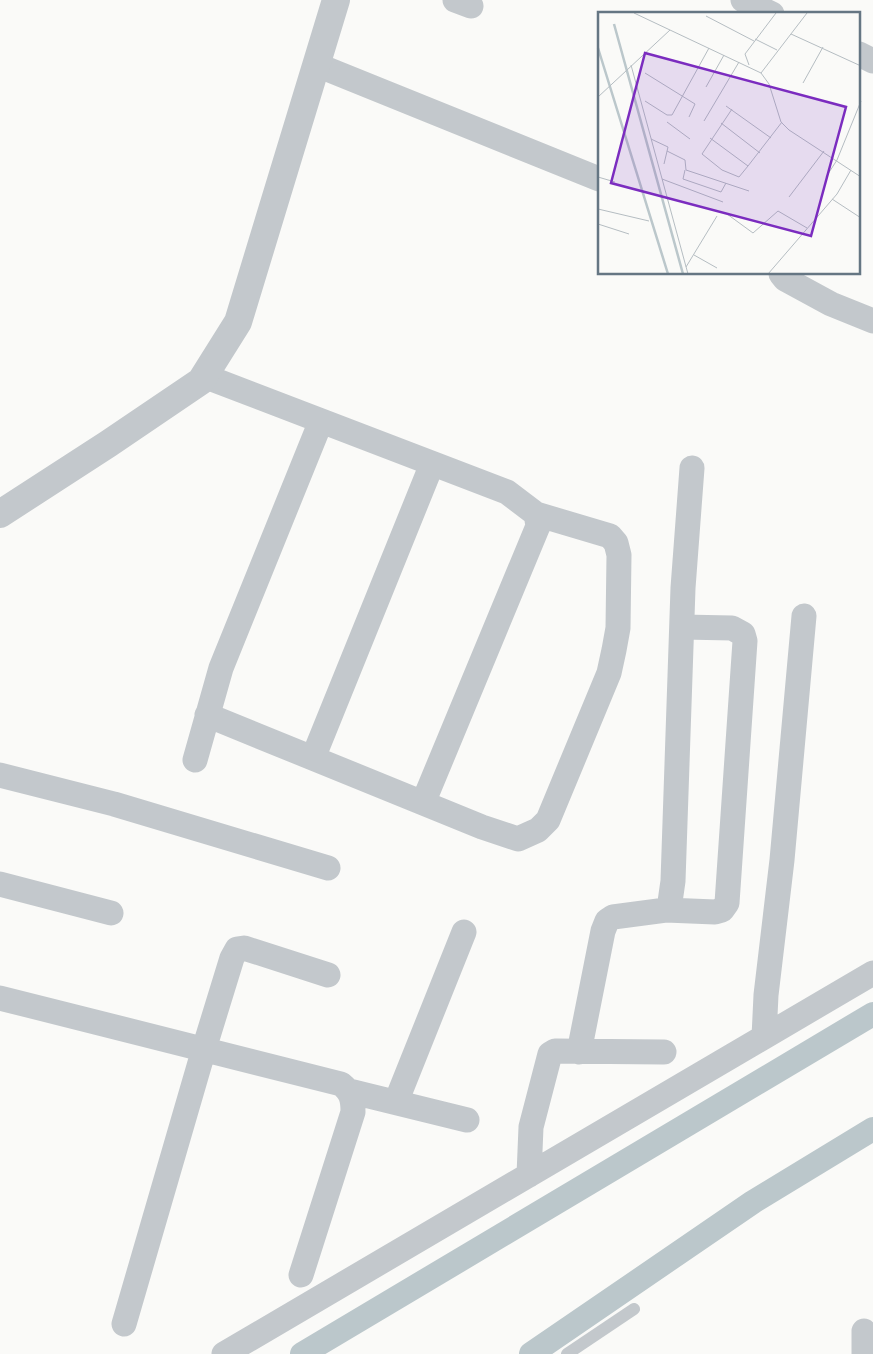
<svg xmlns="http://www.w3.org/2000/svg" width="873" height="1354" font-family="'PT Sans Narrow',sans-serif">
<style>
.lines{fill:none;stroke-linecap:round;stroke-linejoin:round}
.canal{stroke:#bbc7cb;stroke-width:24}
.service{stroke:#c3c8cc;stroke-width:12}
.minor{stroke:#c3c8cc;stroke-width:25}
.tertiary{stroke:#c3c8cc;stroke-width:28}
.inset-river{fill:none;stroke:#bbc7cb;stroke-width:2.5}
.inset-road{fill:none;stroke:#b5bdc2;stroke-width:1}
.view{fill:#7b2cbf;fill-opacity:0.15;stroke:#7b2cbf;stroke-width:2.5}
.inset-edge{fill:none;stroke:#657683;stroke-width:2.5}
</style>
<rect width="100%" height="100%" fill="#fafaf8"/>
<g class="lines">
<!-- canal -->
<path class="canal" d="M302,1354L873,1014
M531,1354L753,1202L873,1129"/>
<!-- service -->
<path class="service" d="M567,1354L634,1309"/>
<!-- minor -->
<path class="minor" d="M455,0L471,6
M743,0L772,14
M859,54L873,61
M317,65L599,179
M781,274L785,279L831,304L873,321
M204,376L507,492L536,514L538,526L423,803
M207,715L482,827L518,839L538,830L548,820L609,673L614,650L618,628L619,555L616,543L610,536L536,514
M313,758L432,464
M195,760L221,668L321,421
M0,775L114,804L328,868
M0,884L111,913
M666,910L715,912L722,910L727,903L745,641L743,634L732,628L682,627
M0,998L341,1084C351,1092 353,1098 353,1112L301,1275
M764,1037L766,995L782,860L804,616
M579,1052L603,931L607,921L613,917L666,910L670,902L673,881L683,588L692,468
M349,1091L467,1120
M396,1102L464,932
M529,1175L531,1127L550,1054L555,1051L664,1052
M124,1324L204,1049L232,958L237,949L244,948L328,975
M224,1354L873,973
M864,1354V1331"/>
<!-- tertiary -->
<path class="tertiary" d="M0,514L108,444L201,381L238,322L336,0"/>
</g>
<!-- overview -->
<g transform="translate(598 12)">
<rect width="262" height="262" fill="#fafaf8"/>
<path class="inset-river" d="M16,12L85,262M0,36L70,262"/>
<path class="inset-road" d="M36,1L163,61L171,72L183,110L191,118L263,165M108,4L156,29M193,22L263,54M157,27L179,38M33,53L90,262M151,53L147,42L178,1M47,61L97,92L91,105M163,61L209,1M205,71L225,35M108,75L126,43M0,85L72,18M47,89L69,103H74L111,36M128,94L173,126M134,97L104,142L124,158L141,165L150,154M106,109L141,50M69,110L92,127M123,111L162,141M112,126L150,154L184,110M53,127L70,135L66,152M69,139L87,148L88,158L151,179M87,158L85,167L123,180L128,171M0,165L17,170M228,165L239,148L263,89M64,167L125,190M191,185L226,139M234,187L263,206M0,197L51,209M129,202L155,221L180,199L209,216M0,212L31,222M96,243L119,256M88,255L119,204M170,262L239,182L253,158"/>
<path class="view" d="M47,41L248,95L213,224L13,171Z"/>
<rect width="262" height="262" class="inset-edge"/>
</g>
</svg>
